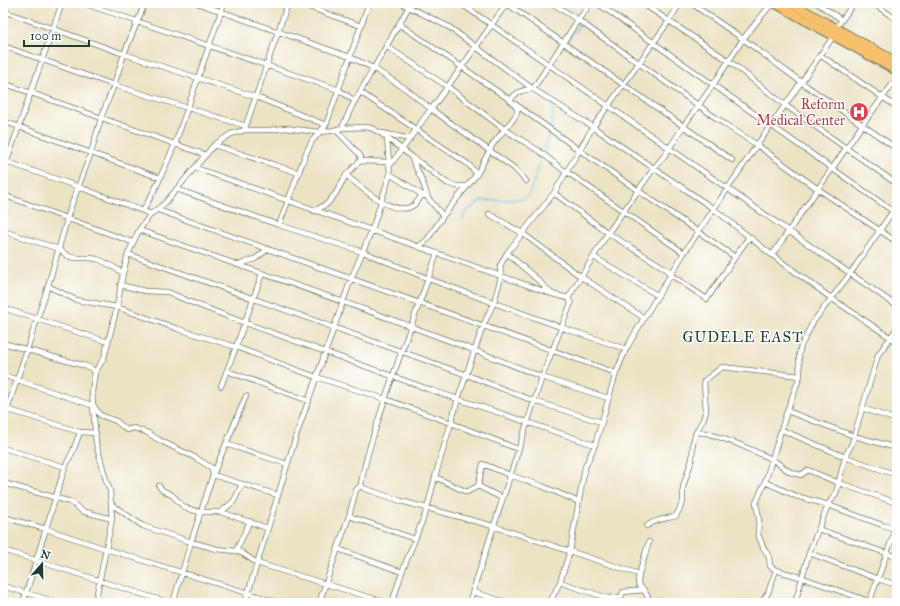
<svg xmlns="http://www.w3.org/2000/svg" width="900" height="606" font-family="'IM FELL Great Primer',serif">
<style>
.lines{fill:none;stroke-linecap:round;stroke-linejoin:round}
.stream{stroke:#67bae3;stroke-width:1.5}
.minor-casing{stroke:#677766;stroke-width:6}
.trunk-casing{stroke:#677766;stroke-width:10}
.minor{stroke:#fff;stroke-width:4.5}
.trunk{stroke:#f7c06c;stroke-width:8}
.labels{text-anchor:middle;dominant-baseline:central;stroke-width:3;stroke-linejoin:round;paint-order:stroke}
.health-label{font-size:14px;fill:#be3a42;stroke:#fff;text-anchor:end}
.neighbourhood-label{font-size:15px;letter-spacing:1px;fill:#1f3d34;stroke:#fff}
</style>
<rect width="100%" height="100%" fill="#fff"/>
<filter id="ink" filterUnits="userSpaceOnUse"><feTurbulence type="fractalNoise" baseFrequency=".025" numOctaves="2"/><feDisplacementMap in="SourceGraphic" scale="8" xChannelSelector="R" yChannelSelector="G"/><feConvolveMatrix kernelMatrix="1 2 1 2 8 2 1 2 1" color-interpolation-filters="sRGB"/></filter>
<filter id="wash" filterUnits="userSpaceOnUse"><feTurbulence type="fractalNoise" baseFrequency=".012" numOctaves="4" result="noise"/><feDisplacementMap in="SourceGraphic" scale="16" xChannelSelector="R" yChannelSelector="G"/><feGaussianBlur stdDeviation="0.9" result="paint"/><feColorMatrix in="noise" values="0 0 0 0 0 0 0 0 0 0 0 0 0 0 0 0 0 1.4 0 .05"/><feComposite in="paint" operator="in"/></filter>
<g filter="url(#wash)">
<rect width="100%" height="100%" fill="#ece3c4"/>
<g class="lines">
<!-- stream -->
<path class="stream" d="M559,3L562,7
M568,39L577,29L578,24L577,23
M540,82C539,90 546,92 550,98
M462,219L465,213L480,201L523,199L529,196L549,135L553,115V103"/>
</g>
</g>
<g filter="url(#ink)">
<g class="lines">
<defs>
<path id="minor" d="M83,3L339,90L355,101
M197,3L350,57L373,68L406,89L431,109L514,168L526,181
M298,3L361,26
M401,3L449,27L533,89L593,127L714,209L772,255L831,298L897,342
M460,3L897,306
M506,3L732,160
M552,3L578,20L726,125L757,145L818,189L897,242
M597,3L897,214
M642,3L729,61L785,105L897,184
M691,3L743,39L801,82L897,149
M817,3L842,20
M873,3L897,20
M3,11L124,54L256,97L326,125
M399,24L510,100L517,108V113L514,118L493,144L477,174L443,216L427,240L418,247
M836,28L854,3
M3,46L114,85L246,126
M386,46L448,87L504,129L539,151L566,172
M820,55L897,107
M3,83L206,155
M360,92L468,164L477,174
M510,100C516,92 524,89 533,89L578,20L591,3
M515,104L579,150L735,257
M3,121L160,178
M245,128L288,3
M342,128L352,106L411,3
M382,133L410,139
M214,145L299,173
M411,157L422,180L428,198L443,216
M360,161L389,162
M7,162L79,187L151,214
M390,165C405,147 417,127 432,108C458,73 482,38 507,3
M196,168L552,294
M3,172L62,3
M390,174L424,196
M346,175C361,187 394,219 414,205C417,202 420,198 422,195
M176,189L279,225L363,252L429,279L560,327L626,349
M554,193L608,233L671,272
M3,195L132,242
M158,210L616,373
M143,211L157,185L175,144L224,3
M314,211L327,204L336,193L346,175L360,161L361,157L359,154L336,130
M489,214L522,233L580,276L644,318
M279,225L306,153L312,141L326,125L369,3
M139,230C274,278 409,323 542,377L469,603
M3,231L59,249C75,264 81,255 97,259C106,262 115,268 123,273
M437,253C419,308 396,362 379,418C372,440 364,462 361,485L363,488L401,501L493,526L639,574
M507,253L539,281L552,294L568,298
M684,253L757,145L833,37
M128,254L467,375L534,401L601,422
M772,255L863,124L897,78
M594,257L657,295
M237,265L255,259L268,249
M668,273L707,299L735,257L749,237
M120,285L145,291L168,292L188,301L237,320L428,389L595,445
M48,286L76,300L117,307L178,329L236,347L316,377L385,399L451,423L518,449
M3,308L108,342
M3,343L82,365L91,368L95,372
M227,371L309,401
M3,375L94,406L100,415L116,421L127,430L134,428L148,433L159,440L196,458L212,468L213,475L278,495
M221,386L236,347L262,274
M608,398L542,377L571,303L568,298L608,233L654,168L665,155L683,127L713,85L743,39L772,3
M3,408L80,432L96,433
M862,408L897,420
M787,411L854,436L897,448
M3,422L48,286L70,209L91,153L101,118L114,85L124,54L145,3
M782,430L845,457L897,475
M696,432L707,433L738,444L772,459L790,472L801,475L808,470L839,483L897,503
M226,444L287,464
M3,448L65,467
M435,477L467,492L478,486L502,498
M765,482L796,496L828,505L874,522L897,530
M3,483L71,502L82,511L112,519
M159,486L162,490L172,495L184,507L189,509L200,512H221L267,528
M478,486L483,464L510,475L542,486L579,502
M111,504L143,526L191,542L217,549L236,551L242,553L257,563L388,603
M221,512L234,501L242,484
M349,516L415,539
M3,517L46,529L106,549L280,603
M647,526C655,519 666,519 676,516L683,502V487L692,459L693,443L696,432L703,420L706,411L704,381L722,367L800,376
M818,529L897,557
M649,542L639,574L638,582L639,586L644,590L651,603
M338,549L402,572
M3,550L170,603
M236,551L250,521
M809,553L878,579L897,585
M776,570L770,566L769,557L763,547L758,534L759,518L756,503L765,482L787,411L800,376L799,354L801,346L813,322L850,274L897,205
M560,582L607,598L621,597L623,592L644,590
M3,586L60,603
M473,592L509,603
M23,603L65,467L73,451L80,432
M95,603L112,519L110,491L106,480L96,443L92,392L95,372L104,358L117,307L123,273L128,254L139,230L151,214L165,203L214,145L231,134L245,130H269L285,128L319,132L330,131L342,128L365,127L371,128L379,132L447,183L456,186H466
M173,603L191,542L213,475L246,396
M245,603L297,433L351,279L372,230L390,174L387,139
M319,603L349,516L356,490L361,485
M392,603L402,572L427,509L435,477L458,399L483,326L494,302L501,277L500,266L507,253L554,193L593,127L669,21L680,3
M547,603L551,600L560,582L570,551L585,467L595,445L616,373L626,349L644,318L684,253L567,172
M761,603L768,593L776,570L803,578L874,603
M795,603L809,553L828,505L836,493L845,457L852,443L878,355L897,328
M869,603L897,525"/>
<path id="trunk" d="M774,3L897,71
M791,3L897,62"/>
</defs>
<!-- minor casing -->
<use href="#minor" class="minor-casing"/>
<!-- trunk casing -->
<use href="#trunk" class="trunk-casing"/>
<!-- minor -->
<use href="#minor" class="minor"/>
<!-- trunk -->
<use href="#trunk" class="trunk"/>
</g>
</g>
<!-- icons -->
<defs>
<symbol id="hospital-disc" viewBox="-11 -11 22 22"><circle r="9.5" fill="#e0444e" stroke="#fff"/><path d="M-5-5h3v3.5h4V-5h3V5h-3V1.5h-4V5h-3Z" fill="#fff"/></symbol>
</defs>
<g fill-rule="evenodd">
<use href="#hospital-disc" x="848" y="101" width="22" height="22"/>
</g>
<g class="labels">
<!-- health labels -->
<g class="health-label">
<text x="845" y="104">Reform<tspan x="845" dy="16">Medical Center</tspan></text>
</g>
<!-- neighbourhood labels -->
<g class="neighbourhood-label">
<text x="743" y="337">GUDELE EAST</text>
</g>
</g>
<!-- margin -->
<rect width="900" height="606" fill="none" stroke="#fff" stroke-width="16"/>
<!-- north arrow -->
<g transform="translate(42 564) rotate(20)" stroke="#ffffff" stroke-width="3" paint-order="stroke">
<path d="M0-3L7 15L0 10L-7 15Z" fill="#1f3d34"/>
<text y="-6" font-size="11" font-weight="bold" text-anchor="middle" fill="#1f3d34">N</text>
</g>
<!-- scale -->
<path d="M24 40v6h65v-6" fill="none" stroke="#1f3d34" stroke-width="2"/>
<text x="30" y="40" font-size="12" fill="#1f3d34" stroke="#ffffff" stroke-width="3" paint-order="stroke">100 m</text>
</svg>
